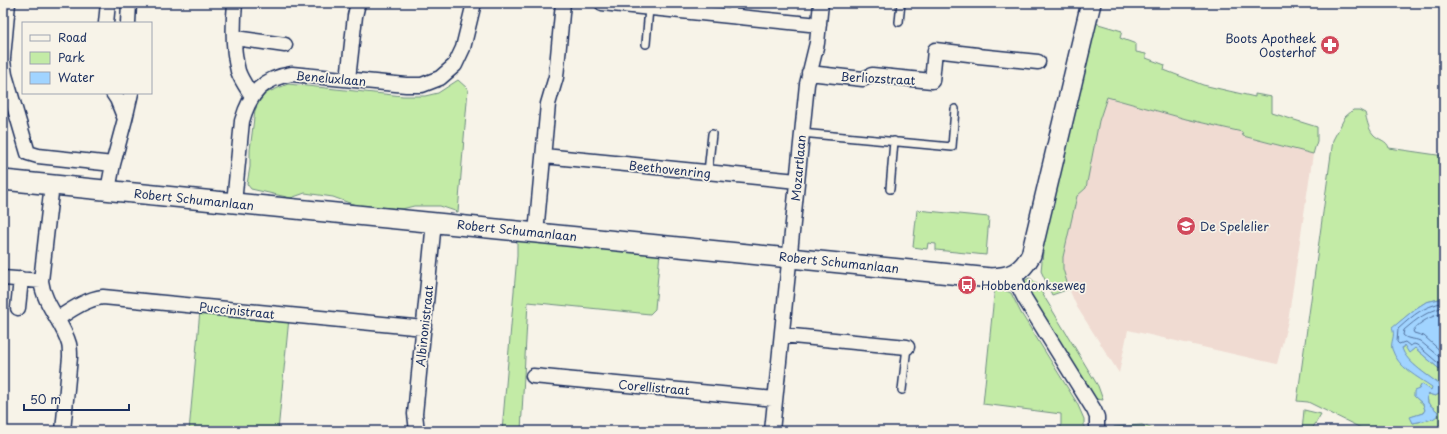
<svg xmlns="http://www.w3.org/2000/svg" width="1447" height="434" font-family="'Playpen Sans',sans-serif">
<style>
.built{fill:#f0dbd2}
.green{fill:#c3eba6;stroke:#6f8d82}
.water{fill:#a1d4ff;stroke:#6b92bf}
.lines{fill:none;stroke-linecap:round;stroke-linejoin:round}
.shore{stroke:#51719e;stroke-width:1}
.lane-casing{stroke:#1b2f5e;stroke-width:10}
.street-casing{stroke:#1b2f5e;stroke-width:17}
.secondary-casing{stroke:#1b2f5e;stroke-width:22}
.lane{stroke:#f7f3e8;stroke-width:7}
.street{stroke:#f7f3e8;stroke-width:14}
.secondary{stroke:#f7f3e8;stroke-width:19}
.labels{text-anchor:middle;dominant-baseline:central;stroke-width:3.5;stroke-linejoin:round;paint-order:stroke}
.poi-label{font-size:12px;fill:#1b2f5e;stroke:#f7f3e8;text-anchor:start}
.street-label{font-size:12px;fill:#1b2f5e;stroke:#f7f3e8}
</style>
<rect width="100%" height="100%" fill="#f7f3e8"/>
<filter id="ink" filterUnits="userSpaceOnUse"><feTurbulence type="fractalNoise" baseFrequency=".025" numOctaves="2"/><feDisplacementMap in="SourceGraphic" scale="8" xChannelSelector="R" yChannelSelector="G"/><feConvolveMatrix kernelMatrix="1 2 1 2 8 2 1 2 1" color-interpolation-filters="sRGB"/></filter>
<g filter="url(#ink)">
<!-- built -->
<path class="built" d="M1107,97L1186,119L1242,132L1243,136L1313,154L1288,321L1277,364L1128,330L1119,373L1077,307L1069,289L1063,269V257L1077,196L1086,188L1099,121Z"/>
<!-- green -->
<path class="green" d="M1095,23L1122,31L1120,38L1136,44V52L1146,54V58L1165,65L1164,70L1203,85L1255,97V94L1272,97V113L1317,127V141L1313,154L1243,136L1242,132L1186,119L1107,97L1099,121L1086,188L1077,196L1063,257V269L1069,289L1052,295L1041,271L1044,242L1050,214Z
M458,80L468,89L458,212L440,206H414L402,209L355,205L333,197L305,193L291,198L251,189L247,184L250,167V150L255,110L259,102L266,93L288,84L403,96H425L438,93Z
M1353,110H1359L1365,113C1367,120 1368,128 1373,134C1378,140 1387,140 1389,148L1444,156V298L1426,302L1415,309L1396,325L1392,348L1408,370L1433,387L1431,390L1422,384L1414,396L1423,404L1425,410L1423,413L1411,417L1413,423L1433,419L1438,412L1428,403L1427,396L1429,394L1435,396L1441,393L1444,390L1443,387C1432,379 1411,365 1404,354C1402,351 1402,348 1404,345L1411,351L1415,348L1444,373V431H1367L1308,402L1297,401L1333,140L1345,117Z
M917,210L989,217L986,255L936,250V244L928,243L927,249L913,247Z
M517,236L660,252L655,309L650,314L528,302L521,431H502L517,256Z
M1030,278L1036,283L1098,386L1103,400L1096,399L1086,388L1028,293L1025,280Z
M995,286L1011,293L1021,313L1077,403L1084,419V431H1061V414L983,404Z
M200,310L289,318L278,431H189Z
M1304,410L1321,414L1311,431H1302Z
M1142,425L1159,431H1113L1114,427Z"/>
<!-- water -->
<path class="water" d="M1444,298V373L1415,348L1409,353L1404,345L1402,348C1406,363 1431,377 1443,387L1444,390L1441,393L1435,396L1429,394L1427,396L1428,403L1438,412L1437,416L1433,419L1413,423L1410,417L1423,413L1425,410L1423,404L1414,396V391L1419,389L1422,384L1431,390L1432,387C1418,377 1398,368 1392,349C1390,342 1396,336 1392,328L1415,309L1426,302Z"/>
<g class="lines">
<!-- shore -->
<path class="shore" d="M1444,302C1421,308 1416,313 1398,329L1397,342L1399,344L1405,342L1410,346L1414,344L1417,345L1444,368
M1444,307C1426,312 1418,318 1404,330L1403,335C1408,340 1414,338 1420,341L1444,361
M1444,313C1432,316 1420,321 1413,331L1414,333L1424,336L1444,354"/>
<defs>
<path id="lane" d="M732,16L733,3
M899,22L901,3
M646,44L649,8
M801,133L952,147L955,109
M708,172L712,134
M890,189L894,141
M902,390L907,347"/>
<path id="street" d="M235,3C233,24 233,51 238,71C241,80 247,88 252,96
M602,3L819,25
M106,23L108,3
M128,23L129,3
M235,38L285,45
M3,58L8,3
M3,61L5,75L28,153L38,156L113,164
M809,73L863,79L872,75L932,81L935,50L977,55L978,56L1038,62
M348,79L355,16L358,3
M113,93L117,99L125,119L131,93
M544,156L797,181
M52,184L41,281C44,305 63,322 69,344C70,348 70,353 70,357L63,431
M108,190L113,164L125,119
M234,203L242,121C250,93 263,78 292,74L406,85H422L440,78L455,65L463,48L474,3
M536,233L548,104L556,77L563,3
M1013,275L1025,299L1094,410L1097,417V431
M3,278L41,281
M18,308L21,279
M57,319C71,310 86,299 103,297L424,328
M782,335L907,347
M533,376L775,399
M417,431L415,414L434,222
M772,431L807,84L817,43L821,3"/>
<path id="secondary" d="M3,180L991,278C1011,277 1021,273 1031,255L1091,3"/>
</defs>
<!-- lane casing -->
<use href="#lane" class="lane-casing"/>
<!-- street casing -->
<use href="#street" class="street-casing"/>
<!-- secondary casing -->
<use href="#secondary" class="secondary-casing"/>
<!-- lane -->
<use href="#lane" class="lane"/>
<!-- street -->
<use href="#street" class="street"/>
<!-- secondary -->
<use href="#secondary" class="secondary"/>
</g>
</g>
<!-- icons -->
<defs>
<symbol id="pharmacy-disc" viewBox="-11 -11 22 22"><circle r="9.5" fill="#d1495b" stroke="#f7f3e8"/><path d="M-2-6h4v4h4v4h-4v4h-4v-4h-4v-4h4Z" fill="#fff"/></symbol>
<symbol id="school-disc" viewBox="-11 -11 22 22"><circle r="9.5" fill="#d1495b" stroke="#f7f3e8"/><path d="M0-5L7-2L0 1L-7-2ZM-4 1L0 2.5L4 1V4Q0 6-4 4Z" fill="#fff"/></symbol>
<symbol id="bus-disc" viewBox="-11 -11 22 22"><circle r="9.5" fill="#d1495b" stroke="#f7f3e8"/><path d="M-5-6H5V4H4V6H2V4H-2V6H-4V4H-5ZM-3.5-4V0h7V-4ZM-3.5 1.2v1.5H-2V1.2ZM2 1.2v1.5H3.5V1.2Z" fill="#fff"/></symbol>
</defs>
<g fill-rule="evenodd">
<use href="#pharmacy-disc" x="1319" y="34" width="22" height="22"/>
<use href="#school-disc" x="1175" y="215" width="22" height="22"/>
<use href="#bus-disc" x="956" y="274" width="22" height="22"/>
</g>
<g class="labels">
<!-- poi labels -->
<g class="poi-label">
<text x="1316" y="38" text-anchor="end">Boots Apotheek<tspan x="1316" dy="14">Oosterhof</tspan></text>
<text x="1200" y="226">De Spelelier</text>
<text x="981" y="285">Hobbendonkseweg</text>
</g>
<!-- street labels -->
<g class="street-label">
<text transform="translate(331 78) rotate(5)">Beneluxlaan</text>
<text transform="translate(878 78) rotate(3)">Berliozstraat</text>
<text transform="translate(798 168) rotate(-85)">Mozartlaan</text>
<text transform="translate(670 169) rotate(6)">Beethovenring</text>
<text transform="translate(194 199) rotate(6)">Robert Schumanlaan</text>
<text transform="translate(517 230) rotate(6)">Robert Schumanlaan</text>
<text transform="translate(839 262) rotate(6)">Robert Schumanlaan</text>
<text transform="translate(237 310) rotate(6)">Puccinistraat</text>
<text transform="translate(424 326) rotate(-84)">Albinonistraat</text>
<text transform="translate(654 387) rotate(5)">Corellistraat</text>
</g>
</g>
<!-- margin -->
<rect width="1447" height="434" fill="none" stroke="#f7f3e8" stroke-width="16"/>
<rect x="8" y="8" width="1431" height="418" fill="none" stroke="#1b2f5e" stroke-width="1.5" filter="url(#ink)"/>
<!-- legend -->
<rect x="22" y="22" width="130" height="72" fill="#f7f3e8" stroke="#9fa5b1"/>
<rect x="30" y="35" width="20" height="6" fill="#f7f3e8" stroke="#9fa5b1"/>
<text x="58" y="42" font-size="12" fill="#1b2f5e">Road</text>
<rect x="30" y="52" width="20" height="12" fill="#c3eba6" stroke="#9fa5b1"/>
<text x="58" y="62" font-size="12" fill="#1b2f5e">Park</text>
<rect x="30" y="72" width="20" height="12" fill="#a1d4ff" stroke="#9fa5b1"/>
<text x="58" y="82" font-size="12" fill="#1b2f5e">Water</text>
<!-- scale -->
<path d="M24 404v6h105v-6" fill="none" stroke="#1b2f5e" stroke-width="2"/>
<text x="30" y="404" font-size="12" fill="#1b2f5e" stroke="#f7f3e8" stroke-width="3" paint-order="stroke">50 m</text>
</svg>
